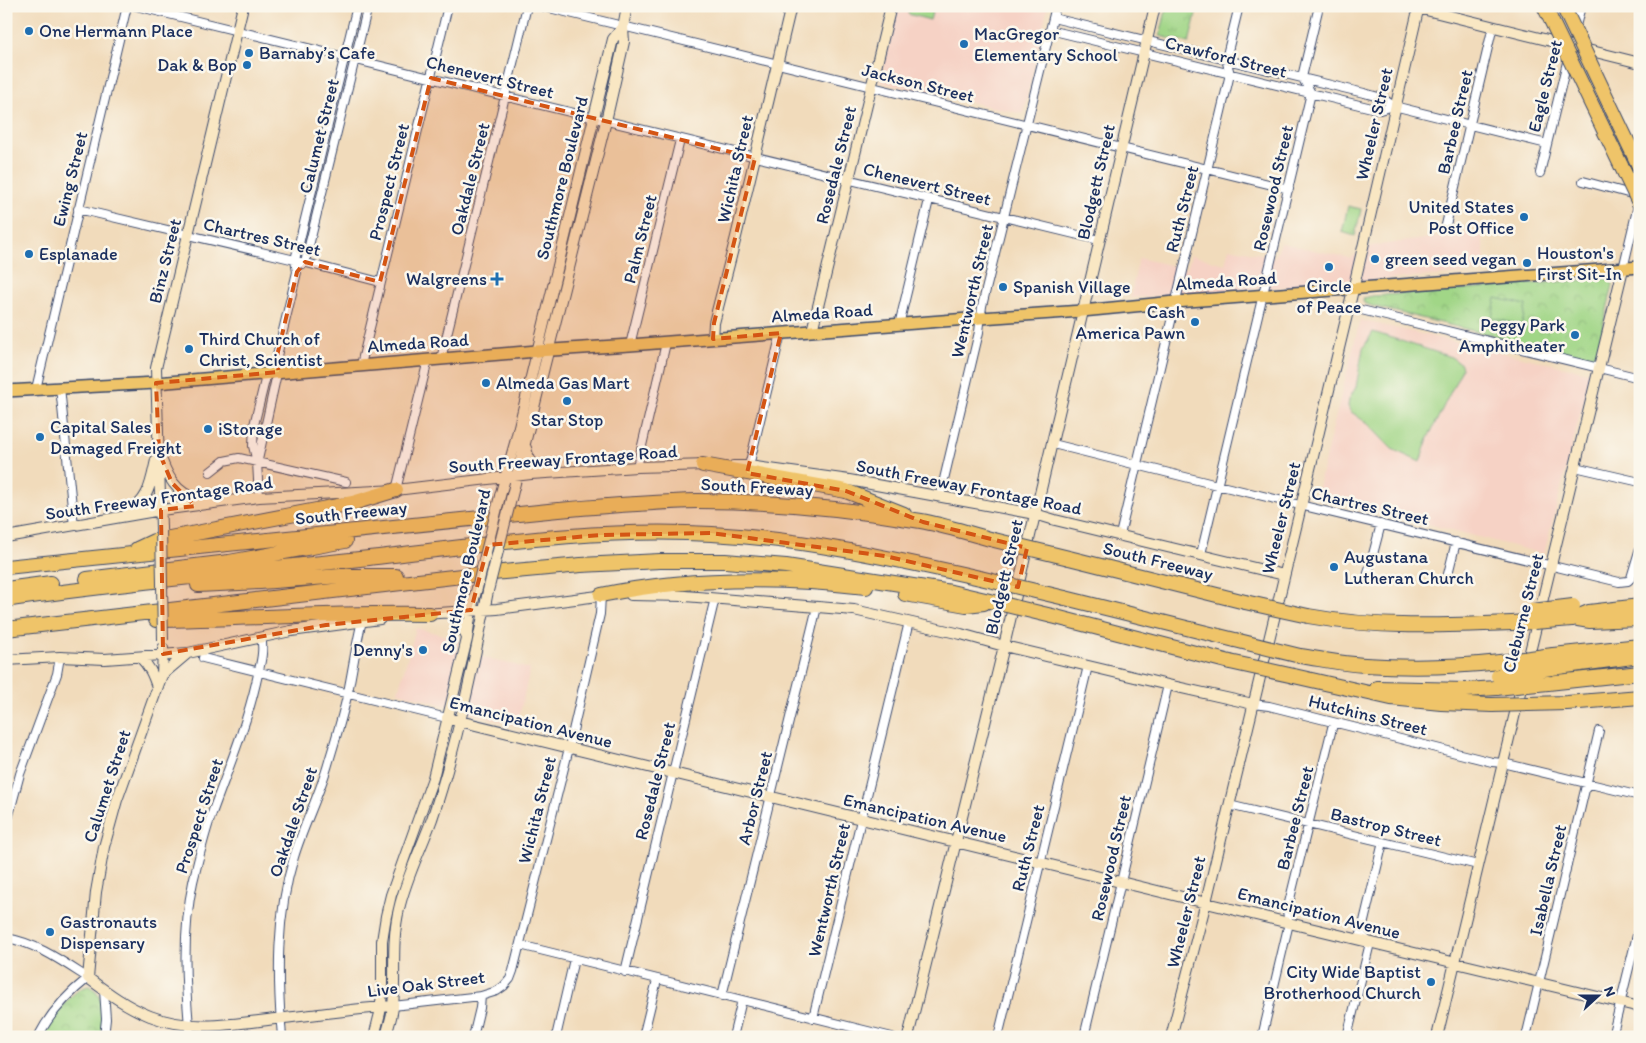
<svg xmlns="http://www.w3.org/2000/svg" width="1646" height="1043" font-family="Itim,sans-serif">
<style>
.built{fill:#f6d2c5}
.grass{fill:url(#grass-tufts);stroke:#5e8272}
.park{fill:url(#park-crowns);stroke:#5e8272}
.pitch{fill:#a1d687;stroke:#5e8272}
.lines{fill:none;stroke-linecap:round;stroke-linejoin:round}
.street-casing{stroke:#3b496c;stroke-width:10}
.secondary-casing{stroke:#3b496c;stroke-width:12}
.primary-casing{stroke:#3b496c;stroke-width:14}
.highway-casing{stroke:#3b496c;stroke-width:16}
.street{stroke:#fff;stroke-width:8}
.secondary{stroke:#f9e7c3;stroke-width:10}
.primary{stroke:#efc469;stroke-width:11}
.highway{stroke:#efc469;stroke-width:14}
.secondary-bridge-casing{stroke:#3b496c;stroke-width:12;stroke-linecap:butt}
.highway-bridge-casing{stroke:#3b496c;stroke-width:16;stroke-linecap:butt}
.secondary-bridge{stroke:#f9e7c3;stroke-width:10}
.highway-bridge{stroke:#efc469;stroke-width:14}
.marked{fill:#d45514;fill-opacity:0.2;stroke:#d45514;stroke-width:4;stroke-dasharray:10 6;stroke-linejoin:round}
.poi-dot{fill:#1f6fb2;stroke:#fbf7ec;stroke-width:2}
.labels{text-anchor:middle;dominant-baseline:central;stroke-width:5;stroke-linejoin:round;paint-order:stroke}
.poi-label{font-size:18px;fill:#1b2f5e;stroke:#fbf7ec;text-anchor:start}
.street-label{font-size:18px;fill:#1b2f5e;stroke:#fbf7ec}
</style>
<defs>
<pattern id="grass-tufts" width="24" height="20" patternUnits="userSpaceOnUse" patternTransform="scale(1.25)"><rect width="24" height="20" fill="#a1d687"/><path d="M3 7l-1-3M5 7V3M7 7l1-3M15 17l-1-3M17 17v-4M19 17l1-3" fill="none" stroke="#8ab877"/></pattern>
<pattern id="park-crowns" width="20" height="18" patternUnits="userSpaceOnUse" patternTransform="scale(1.25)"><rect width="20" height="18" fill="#a1d687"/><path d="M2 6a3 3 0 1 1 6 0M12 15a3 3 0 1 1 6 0" fill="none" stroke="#8ab877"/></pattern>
</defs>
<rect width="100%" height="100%" fill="#fbf7ec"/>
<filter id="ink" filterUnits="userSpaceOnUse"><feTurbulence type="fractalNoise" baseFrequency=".02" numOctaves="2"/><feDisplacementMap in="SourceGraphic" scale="10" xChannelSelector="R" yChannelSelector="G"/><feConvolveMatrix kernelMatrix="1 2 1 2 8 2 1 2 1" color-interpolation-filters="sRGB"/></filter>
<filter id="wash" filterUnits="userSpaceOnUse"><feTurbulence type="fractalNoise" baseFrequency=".0096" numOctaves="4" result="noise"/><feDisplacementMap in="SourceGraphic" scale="20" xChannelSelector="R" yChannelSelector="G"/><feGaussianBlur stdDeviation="1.12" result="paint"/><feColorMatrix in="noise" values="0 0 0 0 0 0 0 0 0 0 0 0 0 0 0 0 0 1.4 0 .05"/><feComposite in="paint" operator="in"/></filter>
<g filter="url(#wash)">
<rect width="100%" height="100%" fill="#f1dbbb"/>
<!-- built -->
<path class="built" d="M899,6H1048L1023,114L880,82Z
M1482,231L1486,272L1130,298L1139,258L1187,269L1191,255L1225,264L1229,248L1275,257L1281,243L1350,258L1372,246Z
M1360,320L1591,373L1544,554L1316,495Z
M416,628L459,639L457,651L530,669L517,726L398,692Z"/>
<!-- grass -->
<path class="grass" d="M1167,6H1198L1189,43L1160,36Z
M1348,206L1361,209L1355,236L1342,232Z"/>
<!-- park -->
<path class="park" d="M1608,278L1611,281L1613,285L1596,355L1588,359L1372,306L1364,303L1363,301L1364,298L1372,296Z
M89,986C91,988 94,989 96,991C105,1002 103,1024 100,1037H42C49,1022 72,988 89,986Z"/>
<!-- pitch -->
<path class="pitch" d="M910,6H934L930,20L908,14Z
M1496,298L1526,305L1522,325L1492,318Z
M1373,332L1451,357L1461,364L1462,369L1428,438L1420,462L1392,449L1368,424L1350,411L1348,406L1349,399L1356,387L1363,348Z"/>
</g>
<g filter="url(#ink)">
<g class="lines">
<defs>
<path id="street" d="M136,6C457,84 778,165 1099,240
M541,6L1289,189
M1053,18L1364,93L1382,98L1394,106L1547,144
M1050,30L1380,110L1394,106
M1575,30L1581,6
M1540,173L1568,58
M1583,181L1635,195
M78,209L295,260L380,282
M1446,225L1493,26
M303,264L305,262L368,6
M1623,269L1639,201
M1349,307L1640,378
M899,325L929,200
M630,345L680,140
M441,359L527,6
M361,365L448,6
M60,387L74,526
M36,389L127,6
M1053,444L1217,485L1619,582L1628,581L1631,578L1640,548
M258,460L278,369
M749,466L781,333
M637,467L666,343
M1575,467L1640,482
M210,472L224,461L239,458L346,482
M396,490L428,360
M940,496L979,332L982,306L1056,6
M259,497L257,462L253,446L254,425L267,372L276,360L297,272L295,260L357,6
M1120,535L1230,74L1226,59L1239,6
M1201,554L1311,93L1302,77L1319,6
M1367,577L1381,524
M1447,578L1456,542
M203,658L447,718
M1253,704L1269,706L1492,762L1503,763L1640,796
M1229,805L1478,865
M6,826L20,774L57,674L60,657
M6,938C37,943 63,962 88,978C68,994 50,1013 38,1037
M520,945L892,1037
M625,972L715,598
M104,990L106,1019L104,1037
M722,996L817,607
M393,1006L481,996L497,991L504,986L510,979L513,971L569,748L600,614L601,595
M813,1018L909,622
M190,1037C185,985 182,932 193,882C198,861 203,840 210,819C226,774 245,730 256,683C259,669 265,651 261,638
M282,1037C277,976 276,916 294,857C304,824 320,794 329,761C336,738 343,715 348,692C353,668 356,644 362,621
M473,1037L480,1008L481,996
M556,1037L574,959
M643,1037L657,980
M733,1037L742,1000
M998,1037L1088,666
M1084,1037L1168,685
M1262,1037L1289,923L1287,911L1333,724
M1347,1037L1370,943L1361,934L1383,842
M1526,1037L1599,731
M1612,1037L1640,923"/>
<path id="secondary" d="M1410,6L1640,63
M812,331L891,6
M713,339L714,323L736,237L791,6
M526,448C529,462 534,467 548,471
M162,461C170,483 182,499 207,500
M733,466H749L849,480L1035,514L1055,520L1284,575
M500,496L515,443L613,39L623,27
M511,499L606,121L624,42L623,27L627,6
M126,515C149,499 150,487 156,460
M161,528L156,368L243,6
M6,537L161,510L259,497L396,490L531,474L637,467L709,465
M631,595L685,596L854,610L961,634L1004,646L1168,685L1253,704
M448,613L459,619L467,638
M424,614L497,609L606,595
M163,648L162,675L117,800L104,847L96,892L88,978C108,993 127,1007 150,1016C190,1032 233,1024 275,1019C314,1015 354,1009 393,1006
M140,657C149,666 153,674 157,687
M6,660L60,657L105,659L188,653L291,631L380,619
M1527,664L1623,269
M162,675L188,653
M447,718L1289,923L1640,1007
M374,1037L380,1013L382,993V941L386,916L391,895L433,778L467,639L471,610L477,588
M386,1037C388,1027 392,1017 393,1007C396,974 391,942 399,909C406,878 421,849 432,819C457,745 473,667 488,591
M908,1037L1004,646L1155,6
M1171,1037L1206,902L1353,290L1419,6
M1437,1037L1523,680"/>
<path id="primary" d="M6,391L156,383L537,351L630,345L981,318L1082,311L1175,302L1640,267"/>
<path id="highway" d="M1544,6L1551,20
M703,465L846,491L904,514
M137,549L154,541L353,503L396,490
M1069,558L1245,602
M6,567L558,510C605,506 651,502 698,501C771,501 849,509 921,521C944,525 967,533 990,539
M87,579L229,562L345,541
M198,585L260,582L341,576H396
M6,589L51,583
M905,594L966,605L984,603
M601,595C687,577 779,577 866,587
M1065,598L1235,640
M6,600C55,592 104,587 153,581C225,573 297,565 369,558C482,545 598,527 712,534C803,539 891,558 980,578
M1052,616L1230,662
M1308,616C1383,630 1458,625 1534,622
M1572,619L1589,612L1640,606
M1578,619L1590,621L1640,619
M156,620C247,619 339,612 430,614
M6,629L470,575L581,565L660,561H725L786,566L951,592L994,602
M1553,655L1640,646
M1300,656C1321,659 1343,664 1365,665C1410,668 1455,667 1500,662
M1551,668L1640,656
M1294,676L1391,698L1441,703L1492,705
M1548,683L1640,673
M1377,688L1466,690L1496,688"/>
</defs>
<!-- street casing -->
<use href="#street" class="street-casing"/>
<!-- secondary casing -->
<use href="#secondary" class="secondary-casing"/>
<!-- primary casing -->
<use href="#primary" class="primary-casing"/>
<!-- highway casing -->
<use href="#highway" class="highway-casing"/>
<!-- street -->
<use href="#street" class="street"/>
<!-- secondary -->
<use href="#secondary" class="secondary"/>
<!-- primary -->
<use href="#primary" class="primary"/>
<!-- highway -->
<use href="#highway" class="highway"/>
<defs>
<path id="secondary-bridge" d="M161,528L163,640
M477,588L500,496
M488,591L511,499"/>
<path id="highway-bridge" d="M1563,6L1640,168
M1551,20L1640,205
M990,539L1069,558
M980,578L1065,598
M994,602L1052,616
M1245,602L1308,616
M1532,611L1573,606
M1534,622L1572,619
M1235,640L1300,656
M1230,662L1294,676
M1500,662L1553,655
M1498,676L1551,668
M1496,688L1548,683
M1492,705L1567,703L1640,697"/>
</defs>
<!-- secondary-bridge casing -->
<use href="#secondary-bridge" class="secondary-bridge-casing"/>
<!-- highway-bridge casing -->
<use href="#highway-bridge" class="highway-bridge-casing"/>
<!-- secondary-bridge -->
<use href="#secondary-bridge" class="secondary-bridge"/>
<!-- highway-bridge -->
<use href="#highway-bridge" class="highway-bridge"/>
</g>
</g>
<!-- marked area -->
<path class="marked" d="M431,78L755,158L714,323L713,339L781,333L747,473L846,491L923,522L1027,548L1018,587L885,556L711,533L600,535L488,545L471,610L326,625L163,654L161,510L195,506L172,483L159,452L156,383L279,372L276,360L297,272L305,262L380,282Z"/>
<!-- markers -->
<g class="poi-dot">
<circle cx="29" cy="31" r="5"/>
<circle cx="964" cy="44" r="5"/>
<circle cx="249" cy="53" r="5"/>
<circle cx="247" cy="65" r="5"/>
<circle cx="1524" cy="217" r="5"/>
<circle cx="29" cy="254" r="5"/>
<circle cx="1375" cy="259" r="5"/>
<circle cx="1527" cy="263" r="5"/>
<circle cx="1329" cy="267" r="5"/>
<path d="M494.5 271.5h5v5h5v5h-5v5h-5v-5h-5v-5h5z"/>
<circle cx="1003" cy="287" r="5"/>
<circle cx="1195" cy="322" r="5"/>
<circle cx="1575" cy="335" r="5"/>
<circle cx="189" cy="349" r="5"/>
<circle cx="486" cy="383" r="5"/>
<circle cx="567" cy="401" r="5"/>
<circle cx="208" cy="429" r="5"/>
<circle cx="40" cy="437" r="5"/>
<circle cx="1334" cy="567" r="5"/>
<circle cx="423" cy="650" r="5"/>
<circle cx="50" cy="932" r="5"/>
<circle cx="1431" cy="982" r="5"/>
</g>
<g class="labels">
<!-- poi labels -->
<g class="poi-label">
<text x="39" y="31">One Hermann Place</text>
<text x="974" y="34">MacGregor<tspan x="974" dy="21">Elementary School</tspan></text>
<text x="259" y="53">Barnaby’s Cafe</text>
<text x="237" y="65" text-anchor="end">Dak &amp; Bop</text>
<text x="1514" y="207" text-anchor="end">United States<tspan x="1514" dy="21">Post Office</tspan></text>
<text x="1537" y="253">Houston's<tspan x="1537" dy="21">First Sit-In</tspan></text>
<text x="39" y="254">Esplanade</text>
<text x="1385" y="259">green seed vegan</text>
<text x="487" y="279" text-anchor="end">Walgreens</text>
<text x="1329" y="286" text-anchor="middle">Circle<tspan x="1329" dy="21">of Peace</tspan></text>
<text x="1013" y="287">Spanish Village</text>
<text x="1185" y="312" text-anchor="end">Cash<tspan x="1185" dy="21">America Pawn</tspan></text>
<text x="1565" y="325" text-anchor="end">Peggy Park<tspan x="1565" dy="21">Amphitheater</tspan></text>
<text x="199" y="339">Third Church of<tspan x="199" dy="21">Christ, Scientist</tspan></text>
<text x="496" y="383">Almeda Gas Mart</text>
<text x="567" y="420" text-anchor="middle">Star Stop</text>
<text x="50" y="427">Capital Sales<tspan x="50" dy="21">Damaged Freight</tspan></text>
<text x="218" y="429">iStorage</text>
<text x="1344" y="557">Augustana<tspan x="1344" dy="21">Lutheran Church</tspan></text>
<text x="413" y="650" text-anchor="end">Denny's</text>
<text x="60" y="922">Gastronauts<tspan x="60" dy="21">Dispensary</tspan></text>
<text x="1421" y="972" text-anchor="end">City Wide Baptist<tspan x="1421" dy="21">Brotherhood Church</tspan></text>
</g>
<!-- street labels -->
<g class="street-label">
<text transform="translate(1226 57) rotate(14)">Crawford Street</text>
<text transform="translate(490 77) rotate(14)">Chenevert Street</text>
<text transform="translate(918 83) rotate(14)">Jackson Street</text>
<text transform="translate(1545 86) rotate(-76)">Eagle Street</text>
<text transform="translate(1455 122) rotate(-77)">Barbee Street</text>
<text transform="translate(1374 124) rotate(-77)">Wheeler Street</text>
<text transform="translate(319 136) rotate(-76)">Calumet Street</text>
<text transform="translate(836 165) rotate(-76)">Rosedale Street</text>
<text transform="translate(735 169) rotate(-77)">Wichita Street</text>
<text transform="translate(562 178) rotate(-76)">Southmore Boulevard</text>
<text transform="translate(70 179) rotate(-76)">Ewing Street</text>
<text transform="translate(470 179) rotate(-76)">Oakdale Street</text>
<text transform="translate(389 182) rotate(-76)">Prospect Street</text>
<text transform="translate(1096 182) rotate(-77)">Blodgett Street</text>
<text transform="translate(927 184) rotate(14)">Chenevert Street</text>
<text transform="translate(1273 188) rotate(-77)">Rosewood Street</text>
<text transform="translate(1182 209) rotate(-76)">Ruth Street</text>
<text transform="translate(262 237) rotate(13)">Chartres Street</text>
<text transform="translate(640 239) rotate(-76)">Palm Street</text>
<text transform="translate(165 261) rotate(-76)">Binz Street</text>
<text transform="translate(1226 281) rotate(-4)">Almeda Road</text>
<text transform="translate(972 291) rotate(-77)">Wentworth Street</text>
<text transform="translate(822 313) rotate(-4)">Almeda Road</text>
<text transform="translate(418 343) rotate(-4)">Almeda Road</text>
<text transform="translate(563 459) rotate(-4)">South Freeway Frontage Road</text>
<text transform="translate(757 487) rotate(3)">South Freeway</text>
<text transform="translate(969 487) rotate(11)">South Freeway Frontage Road</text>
<text transform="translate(159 498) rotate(-8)">South Freeway Frontage Road</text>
<text transform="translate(1370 506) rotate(13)">Chartres Street</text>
<text transform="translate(351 513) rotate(-6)">South Freeway</text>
<text transform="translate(1281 518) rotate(-76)">Wheeler Street</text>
<text transform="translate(1158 561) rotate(14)">South Freeway</text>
<text transform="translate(466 571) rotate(-77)">Southmore Boulevard</text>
<text transform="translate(1004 577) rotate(-77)">Blodgett Street</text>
<text transform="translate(1523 613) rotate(-76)">Cleburne Street</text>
<text transform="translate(1368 715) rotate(14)">Hutchins Street</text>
<text transform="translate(531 722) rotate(14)">Emancipation Avenue</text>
<text transform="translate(655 781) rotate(-76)">Rosedale Street</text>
<text transform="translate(107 786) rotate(-72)">Calumet Street</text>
<text transform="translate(755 798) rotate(-76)">Arbor Street</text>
<text transform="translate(537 810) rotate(-76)">Wichita Street</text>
<text transform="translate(199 816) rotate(-72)">Prospect Street</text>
<text transform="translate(925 818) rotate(13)">Emancipation Avenue</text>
<text transform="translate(1295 818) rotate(-76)">Barbee Street</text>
<text transform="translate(293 822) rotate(-71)">Oakdale Street</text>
<text transform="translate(1386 827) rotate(14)">Bastrop Street</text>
<text transform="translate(1028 848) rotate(-76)">Ruth Street</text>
<text transform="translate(1111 858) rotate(-77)">Rosewood Street</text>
<text transform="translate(1548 880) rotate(-77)">Isabella Street</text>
<text transform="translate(829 890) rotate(-77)">Wentworth Street</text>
<text transform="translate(1186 912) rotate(-76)">Wheeler Street</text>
<text transform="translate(1319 913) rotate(14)">Emancipation Avenue</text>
<text transform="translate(426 984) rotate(-7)">Live Oak Street</text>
</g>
</g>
<!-- margin -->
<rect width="1646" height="1043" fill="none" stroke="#fbf7ec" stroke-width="25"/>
<!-- north arrow -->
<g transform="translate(1598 996) rotate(69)" stroke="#fbf7ec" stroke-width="4" paint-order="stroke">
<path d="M0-4L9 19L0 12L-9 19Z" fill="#1b2f5e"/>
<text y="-8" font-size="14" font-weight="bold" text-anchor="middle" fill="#1b2f5e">N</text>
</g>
</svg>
